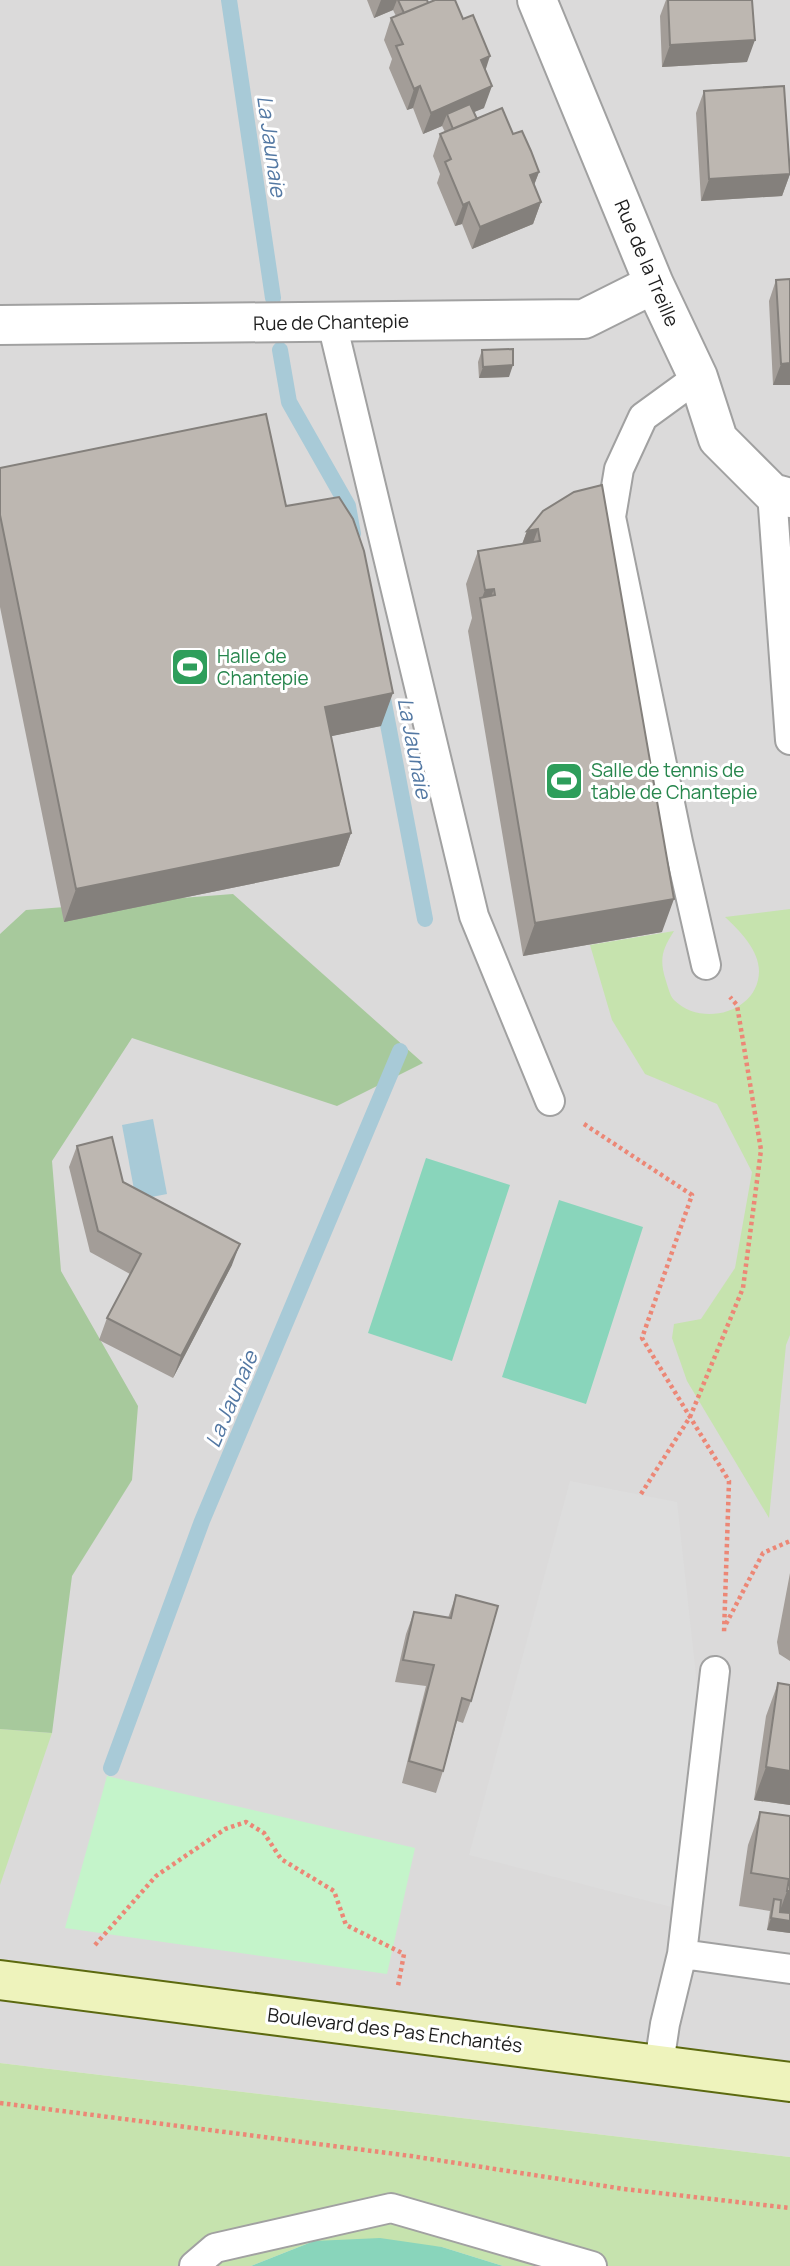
<svg xmlns="http://www.w3.org/2000/svg" width="790" height="2266" font-family="Manrope,sans-serif">
<style>
.residential{fill:#dbdada}
.grass{fill:#c6e3ae}
.forest{fill:#a7c99c}
.park{fill:#c4f4ca}
.pitch{fill:#89d5bb}
.parking{fill:#ddd}
.water{fill:#a8cad7}
.lines{fill:none;stroke-linecap:round;stroke-linejoin:round}
.stream{stroke:#a8cad7;stroke-width:16}
.service-casing{stroke:#a1a1a1;stroke-width:32}
.minor-casing{stroke:#a1a1a1;stroke-width:42}
.secondary-casing{stroke:#5c690f;stroke-width:42}
.path{stroke:#ec8776;stroke-width:4.5;stroke-dasharray:3.5 3.5;stroke-linecap:butt}
.service{stroke:#fff;stroke-width:28}
.minor{stroke:#fff;stroke-width:38}
.secondary{stroke:#eef3bc;stroke-width:38}
.wall{fill:#a39d98}
.shaded-wall{fill:#84807c}
.building{fill:#bdb7b1;stroke:#84807c;stroke-width:2}
.labels{text-anchor:middle;dominant-baseline:central;stroke-width:6;stroke-linejoin:round;paint-order:stroke}
.street-label{font-size:19px;fill:#1d1d1d;stroke:#fff}
.leisure-label{font-size:19px;fill:#27864d;stroke:#fff;text-anchor:start}
.water-label{font-size:21px;font-style:italic;fill:#5378a3;stroke:#fff}
</style>
<rect width="100%" height="100%" fill="#edeae4"/>
<!-- residential -->
<path class="residential" d="M0,0H790V2157L0,2063Z"/>
<!-- grass -->
<path class="grass" d="M790,909V1335L786,1345L769,1518L687,1381L672,1338L674,1324L701,1319L735,1268L752,1172L717,1104L645,1074L612,1020L590,945L674,931C662,950 659,959 666,981C668,987 670,996 674,1000C702,1028 759,1012 759,971C759,950 739,930 725,917Z
M0,1729L52,1733L0,1885Z
M0,2063L790,2157V2266H503L442,2247L314,2241L251,2266H0Z"/>
<!-- forest -->
<path class="forest" d="M233,894L423,1063L337,1106L132,1038L52,1161L61,1271L138,1406L132,1480L72,1576L52,1733L0,1729V934L26,910Z"/>
<!-- park -->
<path class="park" d="M107,1776L415,1848L387,1974L65,1928Z"/>
<!-- pitch -->
<path class="pitch" d="M426,1158L510,1185L452,1361L368,1333Z
M559,1200L643,1227L586,1404L502,1377Z
M380,2238L442,2247L503,2266H251L314,2241Z"/>
<!-- parking -->
<path class="parking" d="M570,1481L677,1502L699,1703L675,1908L469,1855Z"/>
<!-- water -->
<path class="water" d="M153,1119L167,1194L136,1200L122,1125Z"/>
<g class="lines">
<!-- stream -->
<path class="stream" d="M229,0L273,298
M280,350L289,402L348,506L353,534
M382,693L425,919
M111,1768L202,1521L400,1051"/>
<defs>
<path id="service" d="M332,323L474,916L550,1101
M698,377L643,417L619,469L611,517L678,842L706,965
M772,493L790,740
M682,1954L790,1969
M659,2064L665,2024L682,1954L715,1671
M194,2266L215,2248L391,2208L592,2266"/>
<path id="minor" d="M537,0L654,284L698,377L718,439L772,493L790,498
M0,325L584,319L654,284"/>
<path id="secondary" d="M0,1980L790,2082"/>
</defs>
<!-- service casing -->
<use href="#service" class="service-casing"/>
<!-- minor casing -->
<use href="#minor" class="minor-casing"/>
<!-- secondary casing -->
<use href="#secondary" class="secondary-casing"/>
<!-- path -->
<path class="path" d="M584,1124L692,1195L642,1338L729,1481L724,1633
M641,1494L690,1417L743,1288L761,1150L737,1005L730,997
M726,1624L763,1553L790,1541
M95,1945L156,1876L225,1829L246,1822L264,1833L281,1859L334,1891L346,1925L404,1954L398,1986
M0,2103L411,2156L624,2189L790,2208"/>
<!-- service -->
<use href="#service" class="service"/>
<!-- minor -->
<use href="#minor" class="minor"/>
<!-- secondary -->
<use href="#secondary" class="secondary"/>
</g>
<!-- wall -->
<path class="wall" d="M367,0H427L485,70L484,108L474,112L477,119L513,134L539,172L534,185L541,202L533,224L472,249L462,224L455,226L437,183L440,174L433,156L440,134L445,132L442,126L423,134L413,108L407,110L389,68L392,59L384,40L391,18L396,16L393,10L374,18Z
M666,0H752L747,62L662,67L660,16Z
M704,91L790,174L782,196L701,201L696,113Z
M790,279V385H773L769,301L776,280Z
M482,350L509,377L479,378L478,362Z
M0,468L286,506L381,726L331,736L351,833L339,866L64,922L0,607Z
M543,511L662,932L523,956L468,631L472,618L466,584L478,551L522,544L527,531Z
M77,1146L232,1265L173,1378L99,1340L107,1318L130,1274L90,1252L69,1167Z
M790,1573V1661L779,1654L777,1642Z
M456,1595L471,1701L463,1723L457,1721L443,1771L436,1793L402,1783L426,1686L395,1682L406,1634L414,1612L448,1618Z
M778,1683L790,1685V1805L754,1800L766,1716Z
M760,1812L790,1816V1933L767,1930L770,1911L739,1906L748,1845Z"/>
<!-- shaded-wall -->
<path class="shaded-wall" d="M381,0H397L393,10L374,18Z
M755,40L747,62L662,67L670,45Z
M490,56L483,78L481,60Z
M420,86L413,108L407,110L414,89Z
M492,86L484,108L450,122L447,114L442,126L423,134L431,113Z
M539,172L531,193L530,175Z
M790,174L782,196L701,201L709,179Z
M469,202L462,224L455,226L463,205Z
M541,202L533,224L472,249L480,227Z
M790,363V385H773L781,364Z
M513,365L509,377L479,378L483,367Z
M538,529L526,562L515,564L527,531Z
M494,589L483,618L480,603L485,590Z
M393,693L381,726L313,740L325,707Z
M351,833L339,866L64,922L76,889Z
M674,899L662,932L523,956L535,923Z
M240,1244L232,1265L173,1378L181,1356Z
M766,1767L790,1771V1805L754,1800Z
M787,1891H790V1933L767,1930L771,1918L777,1919Z"/>
<!-- building -->
<path class="building" d="M398,0H427L428,3L404,13Z
M435,0H455L463,19L473,15L490,56L481,60L492,86L431,113L420,86L414,89L396,46L403,44L391,18Z
M668,0H752L755,40L670,45Z
M784,86L790,174L709,179L704,91Z
M470,104L477,119L453,129L447,114Z
M502,108L513,134L522,131L531,151L539,172L530,175L541,202L480,227L469,202L463,205L445,162L451,159L440,134Z
M790,279V363L781,364L776,280Z
M513,349V365L483,367L482,350Z
M266,414L286,506L339,497L353,519L364,551L393,693L325,707L351,833L76,889L0,515V468Z
M602,485L674,899L535,923L480,598L495,595L494,589L485,590L478,551L540,541L538,529L527,531L543,511L574,492Z
M112,1137L123,1182L240,1244L181,1356L107,1318L141,1254L98,1231L77,1146Z
M456,1595L498,1606L471,1701L462,1698L443,1771L409,1761L434,1665L403,1660L414,1612L451,1618Z
M778,1683L790,1685V1771L766,1767Z
M760,1812L790,1816V1891H787L789,1879L751,1873Z
M774,1899L781,1900L780,1912L790,1913V1921L771,1918Z"/>
<!-- icons -->
<defs>
<symbol id="stadium-square" viewBox="-11 -11 22 22"><rect x="-9" y="-9" width="18" height="18" rx="4" fill="#2e9e5b" stroke="#fff"/><path d="M0-5a6.5 5 0 1 0 0 10a6.5 5 0 1 0 0-10ZM-3.5-1.8h7v3.6h-7Z" fill="#fff"/></symbol>
</defs>
<g fill-rule="evenodd">
<use href="#stadium-square" x="168" y="645" width="44" height="44"/>
<use href="#stadium-square" x="542" y="759" width="44" height="44"/>
</g>
<g class="labels">
<!-- street labels -->
<g class="street-label">
<text transform="translate(647 263) rotate(67)">Rue de la Treille</text>
<text transform="translate(331 322) rotate(-1)">Rue de Chantepie</text>
<text transform="translate(395 2030) rotate(7)">Boulevard des Pas Enchantés</text>
</g>
<!-- leisure labels -->
<g class="leisure-label">
<text x="217" y="656">Halle de<tspan x="217" dy="22">Chantepie</tspan></text>
<text x="591" y="770">Salle de tennis de<tspan x="591" dy="22">table de Chantepie</tspan></text>
</g>
<!-- water labels -->
<g class="water-label">
<text transform="translate(272 146) rotate(82)">La Jaunaie</text>
<text transform="translate(415 748) rotate(79)">La Jaunaie</text>
<text transform="translate(231 1399) rotate(-67)">La Jaunaie</text>
</g>
</g>
</svg>
